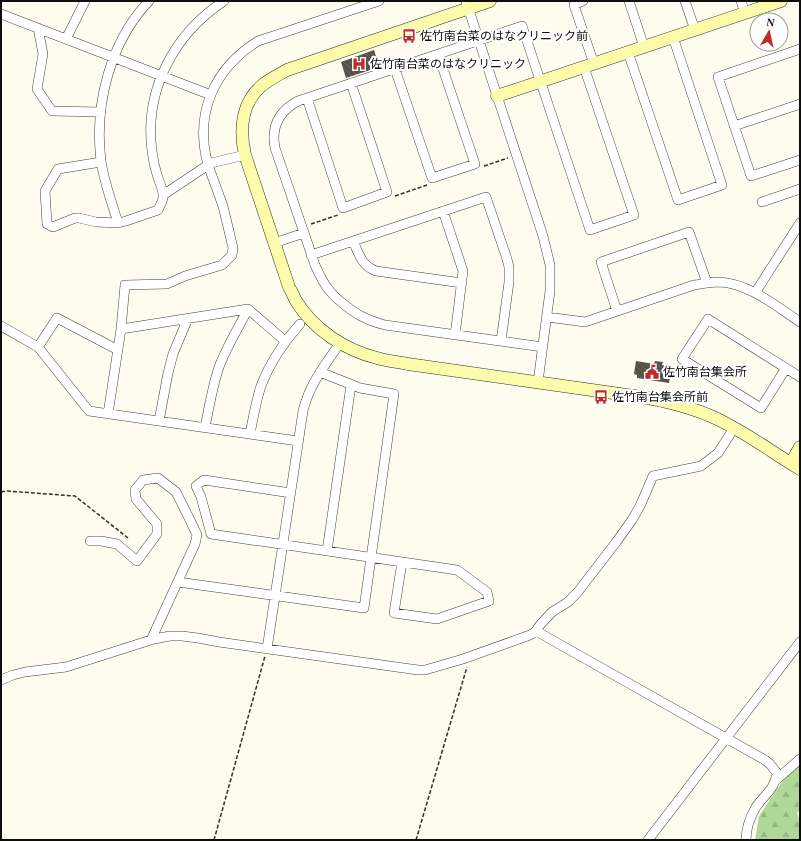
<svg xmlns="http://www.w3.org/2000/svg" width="801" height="841" font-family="'Times New Roman','Noto Sans JP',serif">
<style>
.forest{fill:url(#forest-firs)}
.building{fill:url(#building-back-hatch)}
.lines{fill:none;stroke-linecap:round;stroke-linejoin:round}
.street-casing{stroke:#404040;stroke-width:10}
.secondary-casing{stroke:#2f2f2f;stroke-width:13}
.path{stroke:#2f2f2f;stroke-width:1.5;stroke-dasharray:4 2;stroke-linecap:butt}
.street{stroke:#fff;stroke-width:9}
.secondary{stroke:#fcfaab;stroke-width:12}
.labels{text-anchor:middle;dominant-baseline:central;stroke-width:4;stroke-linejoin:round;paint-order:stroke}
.poi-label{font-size:12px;fill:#0d0d0d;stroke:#fff;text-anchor:start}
</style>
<defs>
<pattern id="forest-firs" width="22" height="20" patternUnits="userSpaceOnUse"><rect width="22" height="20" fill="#b0d899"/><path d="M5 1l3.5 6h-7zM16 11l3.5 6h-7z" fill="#96b883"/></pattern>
<pattern id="building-back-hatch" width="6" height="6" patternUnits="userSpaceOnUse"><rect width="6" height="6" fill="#564f4a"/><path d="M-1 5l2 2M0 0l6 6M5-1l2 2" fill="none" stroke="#696460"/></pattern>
</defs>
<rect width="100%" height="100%" fill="#fefcee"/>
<!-- forest -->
<path class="forest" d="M800,763V810L797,813L800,822V840H755L759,816L784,779Z"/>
<!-- building -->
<path class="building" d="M374,50L378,63L372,65L373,69L346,78L341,62Z
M636,361L654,364L655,361L663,362L662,365L666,366L665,369L671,370L669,383L637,378V375L634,374Z"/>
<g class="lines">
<defs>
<path id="street" d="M466,1L543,236L550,265V291L538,382
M583,1L574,5L594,64
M629,1L644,47
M685,1L695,30
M741,1L745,13
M1,14L211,95
M38,28L43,54L37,89L52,111L101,112
M66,39L85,1
M800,49L718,77L751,176L800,160
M628,52L678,200L722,185L673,37
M395,69L432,178L475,164L438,54
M307,98L343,208L387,192L351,83
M734,126L800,104
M245,155L211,163L207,161C195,111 215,68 258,41L379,1
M101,162L58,169L45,191L47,224L53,227L75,218H79L96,222L118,223L126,221L158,210C160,205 164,200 163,195C163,190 160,183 158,178C155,169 153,160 152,151C144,90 174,34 224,1
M163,195L211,163
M762,202L800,189
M443,211L463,271L455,335
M118,223C112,203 104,182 101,161C94,105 110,42 149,1
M353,241C359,254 361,265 376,271L462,283
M274,243L304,233
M311,255L486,197L507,259L509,267V282L501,341
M755,293L800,223
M617,311L601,262L689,232L707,283
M547,317L585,322L694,285C702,284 710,282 719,282C748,283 776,306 800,322
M1,326L38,347L89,411L298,441
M121,329L248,309L285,341
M38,347L57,318L118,350
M543,347L385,325C366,320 355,314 340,301C336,298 332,294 329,290C323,283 319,274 315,265L275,148C271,127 279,111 298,101L522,26L590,230L634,215L584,67
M786,368L761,408L682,359L708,319L800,377
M108,414L121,329L125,285L167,284L185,276L222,265L232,255L233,248L223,206L208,165
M159,421L168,373L173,354L188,318
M205,427C209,408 212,389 218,370C225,349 238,329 248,309
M250,434C253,418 256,401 261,386C270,362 283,343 300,324
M291,493L204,480L196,486L201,497L211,534L457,570L487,592L489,601L437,619L394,613L402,562
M90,541H101L117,544L137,561L157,534V524L136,499L135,490L143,480L158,478L176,492L189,518L197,535L195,544L151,640
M327,551L351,385
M178,582L364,608L394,394L360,388L320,372
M536,631L765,760L770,764L777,773C775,789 764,795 756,807C750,817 746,829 746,840
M267,649L303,411C309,385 325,365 340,343
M1,680L13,675L25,672L66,667L154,639L170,636H182L198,638L219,642L418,670H425L463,659L530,635L535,632L540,625L552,612L568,602L577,593L617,541L632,520L640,506L653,476L701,466L718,453L734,428
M776,780L800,759
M648,840L800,642"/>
<path id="secondary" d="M490,1L287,70C280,74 272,78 265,83C242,100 239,128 245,155L289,287C292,292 294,297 296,301C314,330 345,350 377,358C387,361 398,362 408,364L648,398C675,403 702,410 727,424C752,437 775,454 800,469
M497,96L781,1
M791,463L800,447"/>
</defs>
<!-- street casing -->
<use href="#street" class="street-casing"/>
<!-- secondary casing -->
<use href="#secondary" class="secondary-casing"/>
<!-- path -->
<path class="path" d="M484,166L508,158
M395,196L427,185
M311,224L338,215
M1,492L7,491L75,496L128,538
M214,840L265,656
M416,840L467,667"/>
<!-- street -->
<use href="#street" class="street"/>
<!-- secondary -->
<use href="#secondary" class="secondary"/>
</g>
<!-- icons -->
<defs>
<symbol id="bus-bare" viewBox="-9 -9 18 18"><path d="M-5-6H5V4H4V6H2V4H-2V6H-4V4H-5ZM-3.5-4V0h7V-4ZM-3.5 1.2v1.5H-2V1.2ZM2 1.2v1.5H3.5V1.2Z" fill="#b92e2a" stroke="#fff" stroke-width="2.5" paint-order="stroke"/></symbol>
<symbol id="hospital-bare" viewBox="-9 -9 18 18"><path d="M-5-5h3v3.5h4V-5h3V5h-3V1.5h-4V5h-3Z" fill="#b92e2a" stroke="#fff" stroke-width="2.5" paint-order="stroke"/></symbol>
<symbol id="civic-bare" viewBox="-9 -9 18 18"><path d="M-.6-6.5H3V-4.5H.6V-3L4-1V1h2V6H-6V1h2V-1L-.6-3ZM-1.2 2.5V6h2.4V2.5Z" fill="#b92e2a" stroke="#fff" stroke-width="2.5" paint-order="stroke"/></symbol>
</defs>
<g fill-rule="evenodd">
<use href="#bus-bare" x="399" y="26" width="20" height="20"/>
<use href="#hospital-bare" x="349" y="54" width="20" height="20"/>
<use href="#civic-bare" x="642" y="362" width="20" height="20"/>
<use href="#bus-bare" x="591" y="387" width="20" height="20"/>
</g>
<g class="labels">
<!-- poi labels -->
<g class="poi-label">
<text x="420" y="36">佐竹南台菜のはなクリニック前</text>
<text x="370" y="64">佐竹南台菜のはなクリニック</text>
<text x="663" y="372">佐竹南台集会所</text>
<text x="612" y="397">佐竹南台集会所前</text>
</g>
</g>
<!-- border -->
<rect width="801" height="841" fill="none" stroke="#0d0d0d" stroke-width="4"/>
<!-- north arrow -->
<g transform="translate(769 32) rotate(9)"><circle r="19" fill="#ffffff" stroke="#9e9e9e"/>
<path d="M0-3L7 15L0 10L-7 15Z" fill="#b92e2a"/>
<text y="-6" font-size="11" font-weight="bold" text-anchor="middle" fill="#0d0d0d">N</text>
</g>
</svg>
